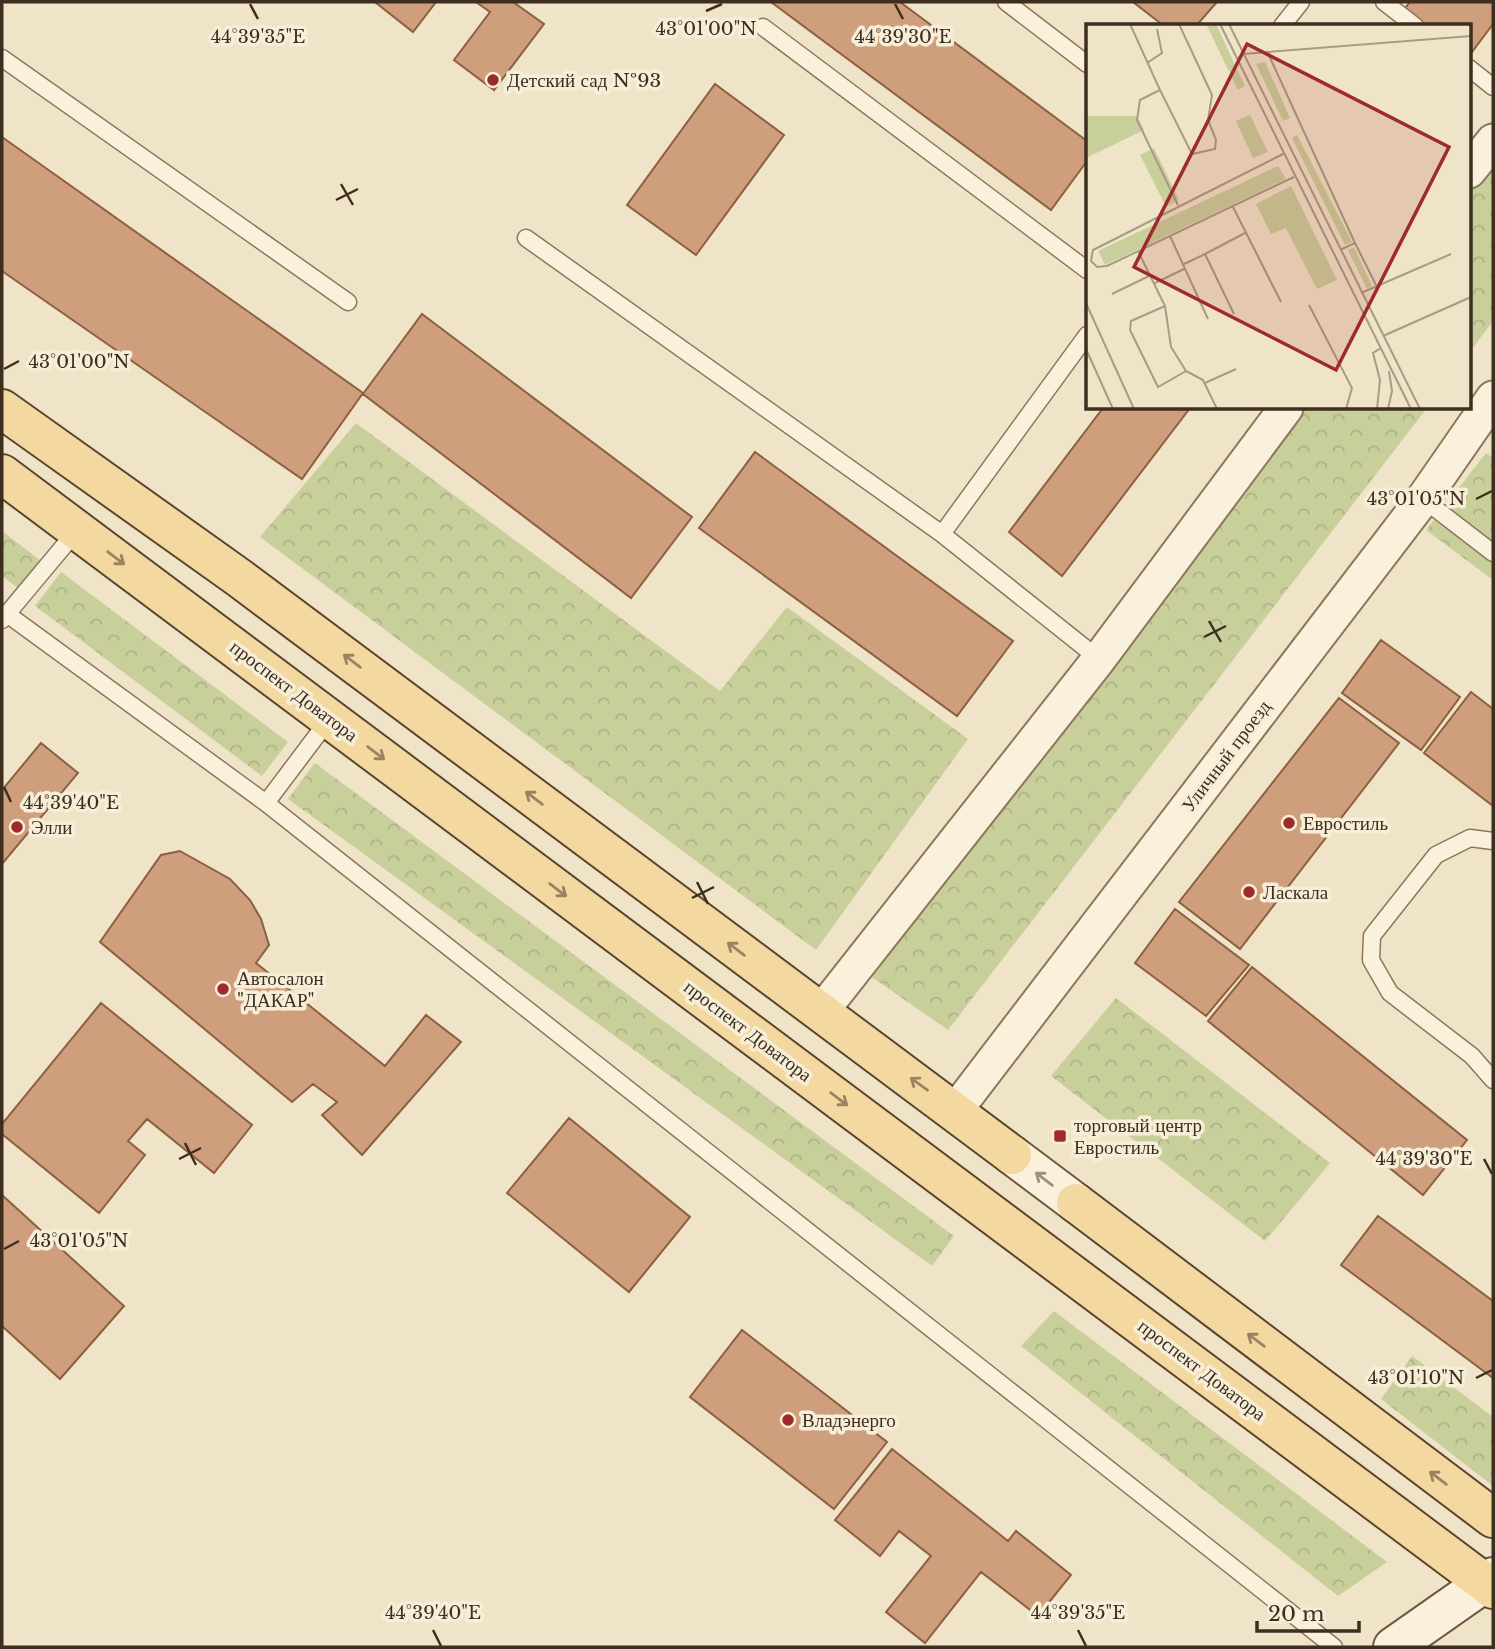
<svg xmlns="http://www.w3.org/2000/svg" width="1495" height="1649" font-family="'Libre Baskerville',serif">
<style>
.forest{fill:url(#forest-crowns)}
.building{fill:#cf9f7d;stroke:#8d5f41;stroke-width:2}
.lines{fill:none;stroke-linecap:round;stroke-linejoin:round}
.lane-casing{stroke:#8d765c;stroke-width:19}
.street-casing{stroke:#8d765c;stroke-width:37}
.secondary-casing{stroke:#6f573f;stroke-width:42}
.primary-casing{stroke:#5b4430;stroke-width:42}
.lane{stroke:#faf1dc;stroke-width:16}
.street{stroke:#faf1dc;stroke-width:33}
.secondary{stroke:#faf1dc;stroke-width:38}
.primary{stroke:#f3d9a0;stroke-width:38}
.oneway{stroke:#988460}
.oneway2{stroke:#9c907e}
.ticks{fill:none;stroke:#3d2e20;stroke-width:2.5}
.poi-dot{fill:#9e2a2b;stroke:#f7eed8;stroke-width:2.5}
.labels{text-anchor:middle;dominant-baseline:central;stroke-width:7;stroke-linejoin:round;paint-order:stroke}
.poi-label{font-size:19px;fill:#3d2e20;stroke:#f7eed8;text-anchor:start}
.street-label{font-size:19px;fill:#3d2e20;stroke:#f7eed8}
.inset-road{fill:none;stroke:#a89b85;stroke-width:2}
.view{fill:#9e2a2b;fill-opacity:0.15;stroke:#9e2a2b;stroke-width:3.5}
.inset-edge{fill:none;stroke:#3d2e20;stroke-width:3.5}
.ticks-label{font-size:18px;text-anchor:middle;fill:#3d2e20;stroke:#f7eed8;stroke-width:7;stroke-linejoin:round;paint-order:stroke}
</style>
<defs>
<pattern id="forest-crowns" width="20" height="18" patternUnits="userSpaceOnUse" patternTransform="scale(1.75)"><rect width="20" height="18" fill="#c9cf9b"/><path d="M2 6a3 3 0 1 1 6 0M12 15a3 3 0 1 1 6 0" fill="none" stroke="#aeb285"/></pattern>
</defs>
<rect width="100%" height="100%" fill="#f0e4c8"/>
<!-- forest -->
<path class="forest" d="M1493,154V321L1469,353V186Z
M1299,408H1427L948,1030L866,973Z
M356,423L720,691L787,607L968,739L816,950L260,537Z
M1486,453L1493,458V580L1426,530Z
M2,531L40,560L18,588L2,576Z
M61,572L288,742L262,776L35,606Z
M315,763L954,1236L932,1266L288,799Z
M1116,998L1330,1163L1265,1241L1051,1076Z
M1054,1311L1387,1562L1338,1596L1021,1346Z
M1412,1356L1493,1417V1486L1381,1399Z"/>
<!-- building -->
<path class="building" d="M375,2H436L413,32Z
M476,2H513L544,24L494,90L454,60L490,12Z
M771,2H900L1087,141V161L1051,210Z
M1133,2H1217L1196,26H1164Z
M1410,2H1493V24L1469,56V26H1420L1402,12Z
M715,84L784,135L696,255L627,205Z
M2,137L363,393L302,479L2,271Z
M422,314L692,517L631,598L363,394Z
M1103,408H1190L1062,576L1009,532Z
M755,452L1013,641L957,716L699,528Z
M1381,640L1460,697L1421,750L1342,693Z
M1471,692L1493,709V806L1424,753Z
M1339,698L1399,743L1240,949L1179,902Z
M41,743L78,773L2,864V790Z
M180,851L230,879L250,900L261,919L269,945L256,963L385,1066L426,1015L461,1042L362,1155L322,1115L337,1102L313,1084L292,1102L100,942L161,855Z
M1175,909L1249,965L1206,1016L1135,963Z
M1252,967L1467,1140L1423,1195L1208,1021Z
M101,1003L252,1125L214,1173L147,1119L128,1141L145,1155L99,1213L2,1134V1124Z
M569,1118L690,1217L629,1292L507,1193Z
M2,1195L124,1306L60,1379L2,1326Z
M1378,1216L1493,1301V1378L1341,1265Z
M742,1330L887,1442L834,1509L690,1397Z
M892,1449L1008,1541L1016,1531L1071,1575L1038,1616L981,1572L925,1643L886,1612L931,1556L899,1531L880,1556L835,1520Z"/>
<g class="lines">
<defs>
<path id="lane" d="M1006,2L1087,64
M1384,2L1415,26
M1282,26L1301,2
M763,27L1087,270
M2,58L348,302
M1469,68L1493,87
M526,238L942,534L1099,659
M1423,499L1493,553
M942,534L1087,335
M7,614L266,803
M2,620L78,529
M330,718L266,803L1334,1647
M1493,841L1470,838L1436,855L1372,936L1371,960L1390,993L1472,1056L1493,1080"/>
<path id="street" d="M1469,171L1493,141
M821,1012L1099,659L1286,408
M955,1111L1423,499L1493,398"/>
<path id="secondary" d="M1012,1155L1076,1203
M1393,1647L1493,1577"/>
<path id="primary" d="M2,409L238,577L1012,1155
M2,474L1493,1589
M1076,1203L1493,1518"/>
</defs>
<!-- lane casing -->
<use href="#lane" class="lane-casing"/>
<!-- street casing -->
<use href="#street" class="street-casing"/>
<!-- secondary casing -->
<use href="#secondary" class="secondary-casing"/>
<!-- primary casing -->
<use href="#primary" class="primary-casing"/>
<!-- lane -->
<use href="#lane" class="lane"/>
<!-- street -->
<use href="#street" class="street"/>
<!-- secondary -->
<use href="#secondary" class="secondary"/>
<!-- primary -->
<use href="#primary" class="primary"/>
</g>
<!-- one-way arrows -->
<defs><path id="oneway-shaft" d="M-6 0H5M1.5-3L5.5 0L1.5 3" fill="none" stroke-width="1.6" stroke-linecap="round" stroke-linejoin="round" transform="scale(1.75)"/></defs>
<g class="oneway">
<use href="#oneway-shaft" transform="translate(116 558) rotate(37)"/>
<use href="#oneway-shaft" transform="translate(352 661) rotate(-143)"/>
<use href="#oneway-shaft" transform="translate(376 753) rotate(37)"/>
<use href="#oneway-shaft" transform="translate(534 798) rotate(-143)"/>
<use href="#oneway-shaft" transform="translate(558 890) rotate(37)"/>
<use href="#oneway-shaft" transform="translate(736 949) rotate(-143)"/>
<use href="#oneway-shaft" transform="translate(919 1084) rotate(-144)"/>
<use href="#oneway-shaft" transform="translate(839 1099) rotate(37)"/>
<use href="#oneway-shaft" transform="translate(1256 1340) rotate(-143)"/>
<use href="#oneway-shaft" transform="translate(1438 1478) rotate(-143)"/>
</g>
<use class="oneway2" href="#oneway-shaft" transform="translate(1044 1179) rotate(-143)"/>
<!-- ticks -->
<path class="ticks" d="M250,4L258,19M895,4L903,19M706,11L722,4M341,184L353,205M336,200L358,189M4,369L19,361M1476,499L1492,491M1209,621L1221,642M1204,637L1226,626M4,787L11,802M697,882L708,904M692,898L714,887M185,1143L196,1165M179,1159L201,1148M1484,1159L1492,1174M4,1249L19,1241M1476,1378L1492,1370M433,1630L441,1646M1078,1630L1086,1646"/>
<!-- markers -->
<g class="poi-dot">
<circle cx="493" cy="80" r="7"/>
<circle cx="1289" cy="823" r="7"/>
<circle cx="17" cy="827" r="7"/>
<circle cx="1249" cy="892" r="7"/>
<circle cx="223" cy="989" r="7"/>
<rect x="1053" y="1129" width="14" height="14" rx="3.5"/>
<circle cx="788" cy="1420" r="7"/>
</g>
<g class="labels">
<!-- poi labels -->
<g class="poi-label">
<text x="507" y="80">Детский сад №93</text>
<text x="1303" y="823">Евростиль</text>
<text x="31" y="827">Элли</text>
<text x="1263" y="892">Ласкала</text>
<text x="237" y="978">Автосалон<tspan x="237" dy="22">"ДАКАР"</tspan></text>
<text x="1074" y="1125">торговый центр<tspan x="1074" dy="22">Евростиль</tspan></text>
<text x="802" y="1420">Владэнерго</text>
</g>
<!-- street labels -->
<g class="street-label">
<text transform="translate(294 691) rotate(37)">проспект Доватора</text>
<text transform="translate(1226 756) rotate(-53)">Уличный проезд</text>
<text transform="translate(748 1031) rotate(37)">проспект Доватора</text>
<text transform="translate(1202 1370) rotate(37)">проспект Доватора</text>
</g>
</g>
<!-- overview -->
<g transform="translate(1086 24)">
<rect width="385" height="385" fill="#f0e4c8"/>
<path d="M120,0H130L159,62L152,66ZM179,38L204,94L197,97L170,40ZM164,91L182,128L167,134L150,97ZM211,111L266,218L259,221L206,114ZM68,124L93,176L80,183L54,131ZM192,142L200,155L19,241L12,227ZM205,162L251,256L231,265L200,204L185,210L170,180ZM268,223L286,262L281,265L262,226Z" fill="#c9cf9b"/>
<path d="M0,92H51L58,106L0,134Z" fill="#c9cf9b"/>
<path class="inset-road" d="M44,0L74,66L54,76L51,96L92,181M134,0L325,385M143,0L334,385M181,27L269,219L254,226M157,30L385,12M61,39L76,29L71,5M74,66L106,130L129,125L130,116L122,96L126,71L93,0M197,130L7,226L5,237L11,243L21,242L208,153M146,181L195,278M84,212L122,295M269,219L291,263M52,227L79,282L85,323L100,347L117,356L131,385M96,241L119,230M69,259L98,245M275,269L365,230M26,270L63,252M0,279L48,385M223,281L266,364L260,385M79,282L45,297L44,306L72,363L100,347M148,290L119,230L159,209M297,312L385,273M0,325L27,385M119,359L150,345M291,385L294,356L287,329L295,324M302,385L306,367L303,347"/>
<path class="view" d="M161,20L363,123L250,346L48,243Z"/>
<rect width="385" height="385" class="inset-edge"/>
</g>
<g class="ticks-label">
<text x="706" y="35">43°01'00"N</text>
<text x="258" y="43">44°39'35"E</text>
<text x="903" y="43">44°39'30"E</text>
<text x="79" y="368">43°01'00"N</text>
<text x="1416" y="505">43°01'05"N</text>
<text x="71" y="809">44°39'40"E</text>
<text x="1424" y="1165">44°39'30"E</text>
<text x="79" y="1247">43°01'05"N</text>
<text x="1416" y="1384">43°01'10"N</text>
<text x="433" y="1619">44°39'40"E</text>
<text x="1078" y="1619">44°39'35"E</text>
</g>
<!-- border -->
<rect width="1495" height="1649" fill="none" stroke="#3d2e20" stroke-width="7"/>
<!-- scale -->
<path d="M1257 1621v10h102v-10" fill="none" stroke="#3d2e20" stroke-width="3.5"/>
<text x="1268" y="1621" font-size="21" fill="#3d2e20" stroke="#f7eed8" stroke-width="5" paint-order="stroke">20 m</text>
</svg>
